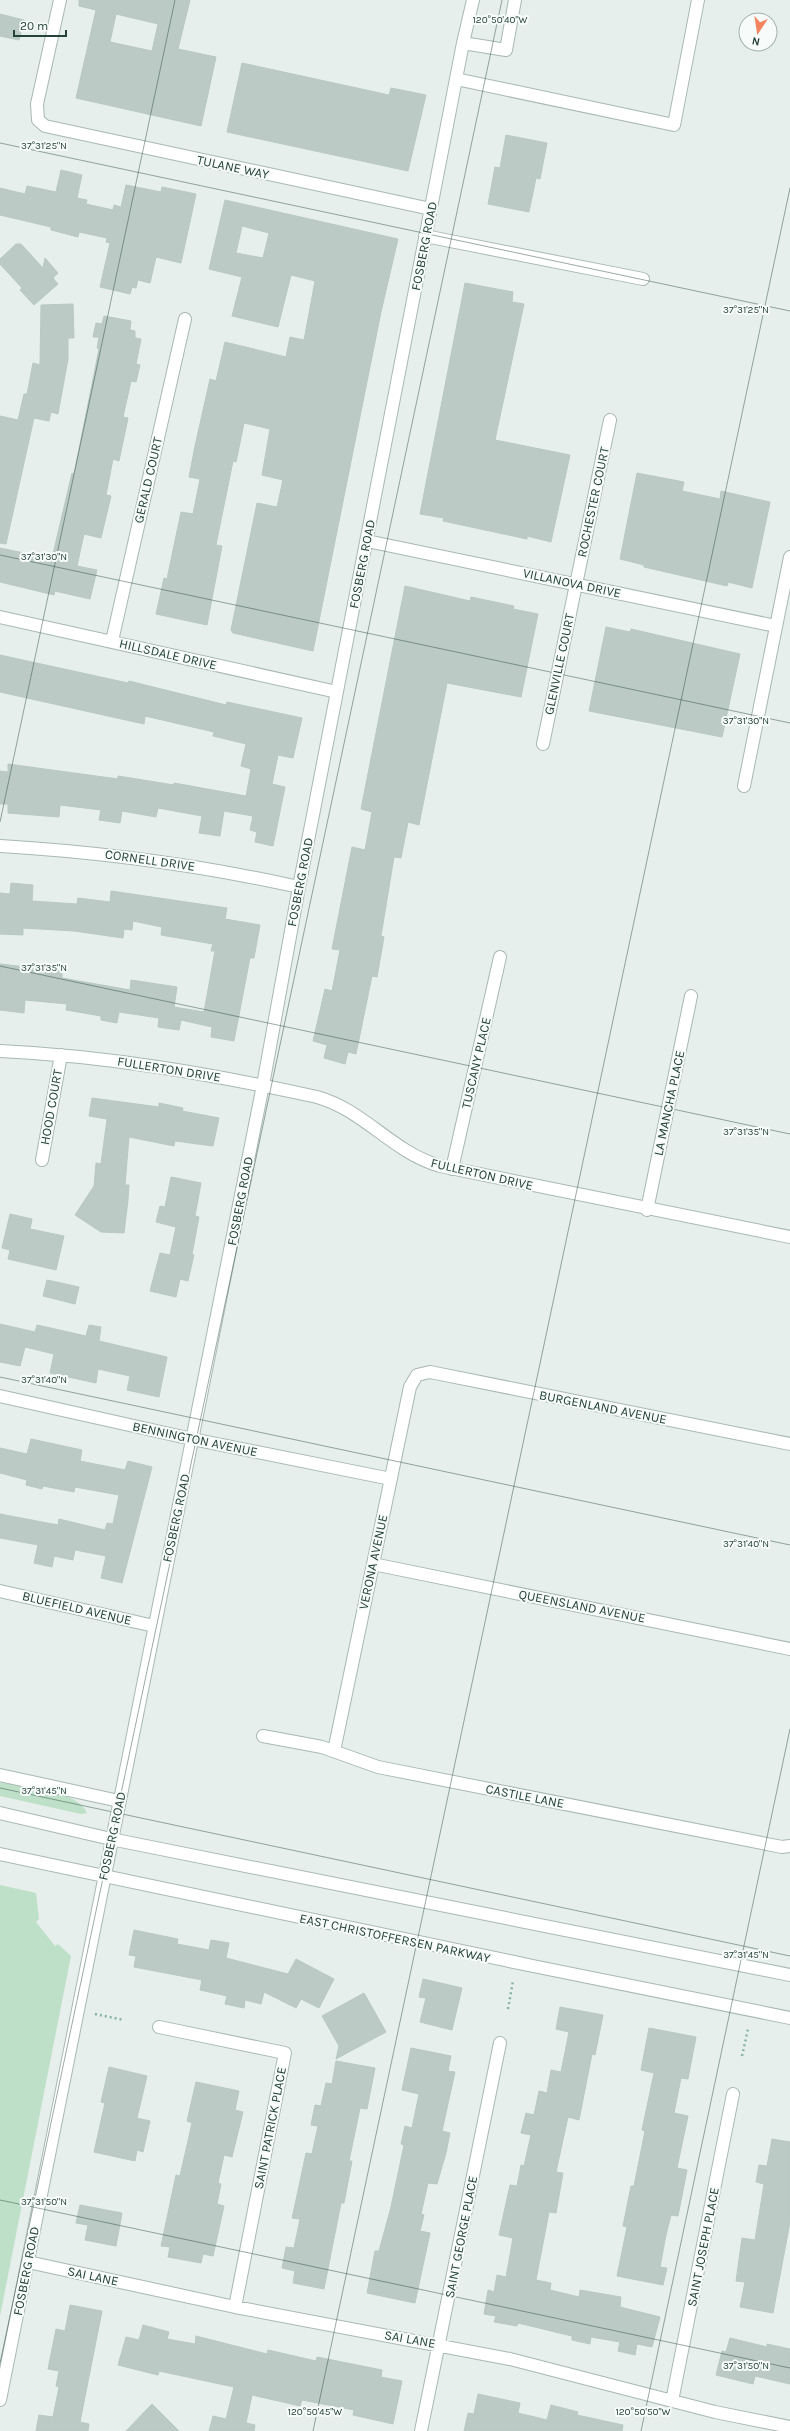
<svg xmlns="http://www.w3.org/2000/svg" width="790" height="2431" font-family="Karla,sans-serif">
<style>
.green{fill:#bfe0c8}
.building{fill:#bbcac4;stroke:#b8c9c2;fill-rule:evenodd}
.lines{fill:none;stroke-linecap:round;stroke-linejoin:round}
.minor-casing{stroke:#a8b8b2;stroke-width:14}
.path{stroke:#86b3a5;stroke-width:2.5;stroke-dasharray:2 3;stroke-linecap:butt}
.minor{stroke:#fff;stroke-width:12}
.ticks{fill:none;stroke:#24423a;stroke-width:1;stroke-opacity:0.45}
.labels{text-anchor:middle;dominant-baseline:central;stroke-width:4;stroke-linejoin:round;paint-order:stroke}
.street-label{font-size:13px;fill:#24423a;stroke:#f7fbf9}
.ticks-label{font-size:10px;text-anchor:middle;fill:#24423a;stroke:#f7fbf9;stroke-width:4;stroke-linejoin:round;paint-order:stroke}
</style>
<rect width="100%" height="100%" fill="#e6efeb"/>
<!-- green -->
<path class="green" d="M0,1783C19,1784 81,1792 87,1813L81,1814L0,1796Z
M0,1885L36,1893L39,1919L36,1922L55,1946L58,1944L71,1956L0,2316Z"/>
<!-- building -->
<path class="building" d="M79,0H190L178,49L216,57L201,126L76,98L96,10L79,6ZM116,14L158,24L152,51L110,42Z
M0,14L24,20L19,40L0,36Z
M242,63L389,95L391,88L426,95L408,171L227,132Z
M506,135L547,143L540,179L536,178L529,212L488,204L495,167L500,168Z
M61,170L82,175L77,198L87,200L86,204L113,210L114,205L121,207L126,185L161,192L162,187L196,194L181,263L156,257L150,283L138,280L136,288L132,287L130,294L100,287L110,243L106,242L107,238L79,232L78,237L51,230V227L0,215V188L25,194L27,186L56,192Z
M225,200L398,239L381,312L313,651L233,633L231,630L257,503L277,507L283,480L262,475L270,429L244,423L236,462L233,461L216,545L222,546L207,625L156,614L164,578L167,579L181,512L193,514L200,479L189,477L195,446L210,379L216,381L225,342L286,357L290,337L304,340L315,281L291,275L278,327L232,316L242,277L209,269ZM242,226L269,233L263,258L236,253Z
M16,244H21L43,268L45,258L58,273L53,278L58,284L34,305L20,290L22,288L0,264V259Z
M465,283L513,292L512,302L524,304L495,440L570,455L551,542L527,536V539L443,521L444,518L420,514Z
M73,304L74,338H68V359L58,414L51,412L49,421L34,418L6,544L0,543V416L18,420L24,394H27L33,363L40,365L41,305Z
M104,316L131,321L130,330L135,331V337H131L141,339L136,364L140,365L136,382L131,381L123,417L128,418L119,461L113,459L106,495L111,496L101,538L84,534L77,566L97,570L90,599L55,591L54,595L0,582V548L43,557L44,553L53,554L72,473L74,474L99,349L97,348L99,337H93L96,323L102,324Z
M637,473L684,482L682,491L720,499L721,491L770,502L752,588L728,582L727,586L644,567V565L620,559Z
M405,586L470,601L471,597L514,606L513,609L538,614L521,697L447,683L419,825L408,822L401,858L394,857L381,936L384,937L377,977L372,976L356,1054L348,1052L345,1064L324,1058L327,1045L313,1041L325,989L332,991L340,950L332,949L352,847L365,850L372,812L361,809Z
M606,627L630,632L631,629L740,654L722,737L589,711Z
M0,655L128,683L129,681L226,705L227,702L302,718L293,758L278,755L272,784L285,787L273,846L255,842L257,832L250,830L253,816L224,811L220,836L199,833L202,816L158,808L156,817L122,811L120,823L99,820L101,810L60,805L59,817L8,813V804H0V771L8,772V764L118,779V776L174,785V783L246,796L251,769L241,766L246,744L213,736L214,732L145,716L144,724L0,692Z
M11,883L33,885L32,901L77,904L78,898L110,902L111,891L227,908L225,919L260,925L254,958H250L234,1041L211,1037L212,1027L181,1020L179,1030L158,1027L159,1018L119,1012L117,1023L101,1020V1016L66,1010L67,1004L25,1000L24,1013L0,1010V964L62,971V978L130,990L131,980L177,987L174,1007L204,1012L215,951H211L213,944L161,935L162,927L133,921L132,930L124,929L123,938L74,931L23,928V935L0,934V893L10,894Z
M92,1098L159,1107V1103L183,1108L182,1111L219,1118L213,1146L175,1141L174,1146L129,1137L125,1185H129L128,1200L124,1233L101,1232L75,1215L94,1186L96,1163L101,1164L107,1119L89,1116Z
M171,1177L201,1183L195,1216L199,1217L192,1254L194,1255L188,1281L180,1279L176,1297L150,1291L160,1253L170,1255L176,1227L156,1222L160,1206L165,1207Z
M10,1214L32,1219L30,1229L64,1236L56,1270L8,1259L10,1250L2,1248Z
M47,1280L79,1287L75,1304L43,1296Z
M0,1324L35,1332L37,1325L86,1336L89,1325L101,1327L99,1341L167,1357L159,1397L127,1390L130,1376L98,1369L96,1383L50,1373L54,1354L25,1347L20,1366L0,1362Z
M31,1439L82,1450L80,1461L125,1470L128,1461L152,1467L122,1583L101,1578L106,1556L75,1550L73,1560L54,1556L52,1567L34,1563L38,1545L0,1538V1514L58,1525L59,1519L105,1530L107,1523L113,1524L119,1495L75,1487L74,1492L43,1486L42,1489L26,1485L27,1480L0,1473V1448L27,1454Z
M134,1930L178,1939L177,1944L209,1950L211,1940L229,1943L226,1958L288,1974L296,1959L334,1979L319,2008L301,1999L296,2008L264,1992L261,2004L245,2000L244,2008L225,2004L227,1996L200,1990L202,1980L134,1967L136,1956L129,1955Z
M423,1979L462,1988L452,2030L420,2022L426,1998L419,1997Z
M364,1993L386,2032L336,2059L339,2046L322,2016Z
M560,2007L603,2015L595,2055L592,2054L579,2120L568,2117L556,2172L563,2173L556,2213L549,2212L536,2280L551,2283L550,2290L579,2297L580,2290L621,2297L620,2307L660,2317L652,2347L637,2344L635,2355L618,2351L620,2342L591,2337L590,2344L572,2340V2336L518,2323L517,2326L494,2322L496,2316L484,2314L488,2290L494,2292L497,2275L506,2277L513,2238L499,2235L510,2185L517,2186L521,2165L524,2166L531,2135L521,2133L526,2113L534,2115L539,2091L547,2093L551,2070L561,2072L569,2032L556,2029Z
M649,2028L696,2037L688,2079L681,2078L674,2113L688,2116L677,2168L687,2170L678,2216L671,2215L666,2235L660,2267L667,2268L663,2285L617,2276L627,2227L623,2226L631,2186H634L645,2131L642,2130L654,2073L641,2070Z
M411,2048L451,2056L448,2071L455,2072L442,2131L450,2133L446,2153L437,2184L428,2183L421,2214L424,2215L420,2231L430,2233L415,2303L367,2293L375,2251H379L391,2207L404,2145L401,2144L405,2126L412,2128L419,2094L402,2090Z
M336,2061L375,2068L367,2109L360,2108L349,2161H352L344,2203H341L324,2289L293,2283L295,2271L282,2268L286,2247L294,2248L300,2219L292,2218L296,2200L306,2153L312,2154L318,2126L311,2125L315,2105L321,2106L326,2083L332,2084Z
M109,2067L147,2076L137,2118L150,2121L143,2152L137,2150L135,2161L94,2152L105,2103L101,2102Z
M196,2082L239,2091L235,2110L243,2112L232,2157L224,2155L218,2183L221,2184L217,2204L224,2206L213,2256L203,2254L201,2263L168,2257L170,2247L161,2246L176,2175L180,2176L192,2123L187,2121Z
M772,2139L790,2142V2222L773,2313L740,2307L745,2282L736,2281L742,2238L755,2240L764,2184L756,2182L759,2165L767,2166Z
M80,2205L122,2213L116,2246L85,2240L88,2225L76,2223Z
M70,2305L102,2311L80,2422L89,2424L88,2431H36L39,2415L53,2417L59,2387L56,2386L59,2371L48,2369L56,2329L65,2331Z
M143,2325L169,2332L167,2339L195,2344L196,2336L267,2354L268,2350L316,2361L317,2357L382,2370L381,2377L402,2381L393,2424L353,2415L354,2410L302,2400L300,2406L252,2395L246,2423L255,2425L254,2431H209L213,2416L226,2419L234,2387L159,2371L158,2375L118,2365L126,2337L139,2340Z
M730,2338L767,2347V2344L790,2349V2384L755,2376L753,2384L716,2375L722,2351L726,2352Z
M478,2394L520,2403L518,2413L547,2420L551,2405L578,2412L577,2415L623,2425L622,2431H464L468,2413L474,2414Z
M152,2404L179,2431H126Z"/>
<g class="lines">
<defs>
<path id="minor" d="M60,0L37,104L38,120L45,126L431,209
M463,43L506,50L515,0
M456,79L674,125L698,0
M425,236L643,279
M367,541L776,626
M0,617L337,692
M112,641L185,319
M543,744L610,420
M744,786L790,557
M0,846C101,852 200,865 299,887
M0,1051C108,1056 211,1074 317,1097C366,1111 390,1151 440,1166L790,1237
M42,1160L61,1055
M452,1169L500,957
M647,1210L691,996
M0,1396L192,1439L391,1479
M373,1564L790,1649
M0,1591L154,1626
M263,1736L322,1747L378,1767L782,1847L790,1846
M334,1751L410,1387L417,1375L430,1372L790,1444
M0,1775L119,1801
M0,1813L111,1839L790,1975
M0,1854L533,1966L790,2018
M159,2027L285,2053L235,2307
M28,2262L235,2307L510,2359L715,2412L790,2427
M0,2400L263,1085L299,887L463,43L473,0
M672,2401L733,2094
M421,2431L500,2043"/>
</defs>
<!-- minor casing -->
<use href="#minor" class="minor-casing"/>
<!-- path -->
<path class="path" d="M508,2009L513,1981
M95,2014L124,2020
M742,2056L748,2029"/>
<!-- minor -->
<use href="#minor" class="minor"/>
</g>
<!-- ticks -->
<path class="ticks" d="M0,143L790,311M0,555L790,723M0,822L175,0M0,966L790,1134M0,1377L790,1545M0,1788L790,1956M0,2200L790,2368M0,2363L502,0M313,2431L790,188M641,2431L790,1729"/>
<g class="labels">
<!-- street labels -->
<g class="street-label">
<text transform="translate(233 167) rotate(12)">TULANE WAY</text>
<text transform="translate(424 246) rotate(-79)">FOSBERG ROAD</text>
<text transform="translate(148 480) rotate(-77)">GERALD COURT</text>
<text transform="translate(593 502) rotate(-78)">ROCHESTER COURT</text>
<text transform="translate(362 564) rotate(-79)">FOSBERG ROAD</text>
<text transform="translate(572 583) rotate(12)">VILLANOVA DRIVE</text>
<text transform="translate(168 654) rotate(13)">HILLSDALE DRIVE</text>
<text transform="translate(559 664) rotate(-78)">GLENVILLE COURT</text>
<text transform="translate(150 860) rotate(8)">CORNELL DRIVE</text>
<text transform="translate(300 882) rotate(-79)">FOSBERG ROAD</text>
<text transform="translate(476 1063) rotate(-77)">TUSCANY PLACE</text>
<text transform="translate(169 1069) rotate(9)">FULLERTON DRIVE</text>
<text transform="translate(669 1103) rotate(-78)">LA MANCHA PLACE</text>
<text transform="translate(51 1107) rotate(-80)">HOOD COURT</text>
<text transform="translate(482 1174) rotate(13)">FULLERTON DRIVE</text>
<text transform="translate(240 1201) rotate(-79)">FOSBERG ROAD</text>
<text transform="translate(603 1407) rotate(11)">BURGENLAND AVENUE</text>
<text transform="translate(195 1439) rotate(12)">BENNINGTON AVENUE</text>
<text transform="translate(176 1518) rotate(-78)">FOSBERG ROAD</text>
<text transform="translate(373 1562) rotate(-78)">VERONA AVENUE</text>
<text transform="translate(582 1606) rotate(11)">QUEENSLAND AVENUE</text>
<text transform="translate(77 1608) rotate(13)">BLUEFIELD AVENUE</text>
<text transform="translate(525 1796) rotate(11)">CASTILE LANE</text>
<text transform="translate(112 1836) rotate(-78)">FOSBERG ROAD</text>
<text transform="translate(395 1938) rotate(12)">EAST CHRISTOFFERSEN PARKWAY</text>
<text transform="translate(270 2128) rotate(-79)">SAINT PATRICK PLACE</text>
<text transform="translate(461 2237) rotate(-79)">SAINT GEORGE PLACE</text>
<text transform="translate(703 2247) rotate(-79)">SAINT JOSEPH PLACE</text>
<text transform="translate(26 2271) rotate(-79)">FOSBERG ROAD</text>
<text transform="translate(93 2276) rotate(12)">SAI LANE</text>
<text transform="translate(410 2339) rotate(10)">SAI LANE</text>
</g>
</g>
<g class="ticks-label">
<text x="500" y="23">120°50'40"W</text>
<text x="44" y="149">37°31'25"N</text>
<text x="746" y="313">37°31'25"N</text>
<text x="44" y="560">37°31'30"N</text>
<text x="746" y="724">37°31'30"N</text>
<text x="44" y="971">37°31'35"N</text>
<text x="746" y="1135">37°31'35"N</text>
<text x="44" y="1383">37°31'40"N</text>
<text x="746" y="1547">37°31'40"N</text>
<text x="44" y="1794">37°31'45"N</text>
<text x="746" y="1958">37°31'45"N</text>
<text x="44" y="2205">37°31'50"N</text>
<text x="746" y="2369">37°31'50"N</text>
<text x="315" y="2415">120°50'45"W</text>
<text x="643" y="2415">120°50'50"W</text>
</g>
<!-- north arrow -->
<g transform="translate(758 32) rotate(192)"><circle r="19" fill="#f7fbf9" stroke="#a3b1ad"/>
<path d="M0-3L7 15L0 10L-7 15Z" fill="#f4845f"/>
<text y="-6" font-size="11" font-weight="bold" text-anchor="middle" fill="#24423a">N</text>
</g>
<!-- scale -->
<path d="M14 30v6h52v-6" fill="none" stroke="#24423a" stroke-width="2"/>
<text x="20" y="30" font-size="12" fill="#24423a" stroke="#f7fbf9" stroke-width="3" paint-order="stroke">20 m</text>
</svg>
